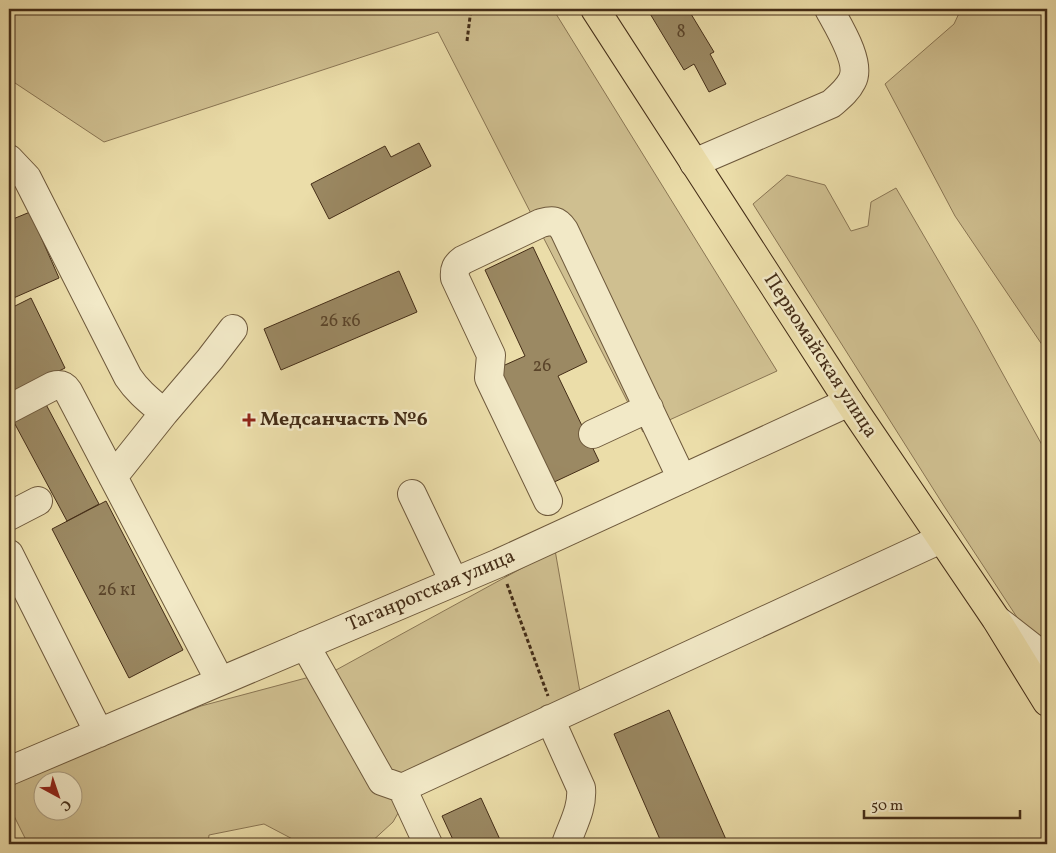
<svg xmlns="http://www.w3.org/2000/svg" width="1056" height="853" font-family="Vollkorn,serif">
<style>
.green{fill:#cfbf90;stroke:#8a7654;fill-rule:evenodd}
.building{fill:#9b8963;stroke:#442d17}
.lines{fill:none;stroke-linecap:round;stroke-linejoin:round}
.minor-casing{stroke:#6e593c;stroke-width:30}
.major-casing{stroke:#442d17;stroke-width:30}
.path{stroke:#442d17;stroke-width:3;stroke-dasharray:4 2.5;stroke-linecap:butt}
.minor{stroke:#f2e9c7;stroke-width:28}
.major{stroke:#ebdda9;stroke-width:28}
.poi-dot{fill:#8f2418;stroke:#f2e9c7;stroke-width:2}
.labels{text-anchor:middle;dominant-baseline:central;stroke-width:5;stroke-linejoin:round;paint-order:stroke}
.number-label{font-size:18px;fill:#5a442a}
.street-label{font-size:20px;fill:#442d17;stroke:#f2e9c7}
.poi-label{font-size:20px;font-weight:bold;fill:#442d17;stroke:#f2e9c7;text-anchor:start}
</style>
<rect width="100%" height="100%" fill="#ebdda9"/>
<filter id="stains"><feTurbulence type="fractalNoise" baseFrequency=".004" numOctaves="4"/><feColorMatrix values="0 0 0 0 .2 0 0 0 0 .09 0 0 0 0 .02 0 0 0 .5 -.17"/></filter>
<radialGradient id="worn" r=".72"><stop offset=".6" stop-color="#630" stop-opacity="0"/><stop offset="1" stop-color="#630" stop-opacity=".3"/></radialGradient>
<!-- green -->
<path class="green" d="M9,9H553L777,371L643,432L438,32L104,142L9,79Z
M961,9H1047V352L955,216L885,84L954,24Z
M787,175L825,185L851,231L868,226L871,202L896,188L977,327L1047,454V663L944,506L753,204Z
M555,550L580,692L418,778L393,822L369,844H302L264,824L209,835L208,844H28L9,806V783L201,706L336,670ZM42,780H72V810H42Z"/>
<!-- building -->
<path class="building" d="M654,9H688L714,52L710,54L726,84L709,92L694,64L684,70L649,12Z
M419,143L431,166L329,219L311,184L385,146L391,157Z
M9,210L13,219L30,212L59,278L9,300Z
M533,247L587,362L558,376L599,461L550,484L496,369L525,356L485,270Z
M399,271L417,312L281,370L264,329Z
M31,298L65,368L9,396V309Z
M41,395L99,504L67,521L9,413Z
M106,501L183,650L129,678L52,529Z
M669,710L728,844H662L614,734Z
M481,798L502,844H455L442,816Z"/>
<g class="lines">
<defs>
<path id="minor" d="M9,159L27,178L128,377C138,392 150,401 164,413
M694,163L831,104C839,97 847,91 852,81C862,63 838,26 829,9
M9,409L53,386C60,384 64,385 68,391L220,681
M593,434L649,408
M113,477L164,413L210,359L233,329
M412,494L454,582
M548,501L489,378L491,355L455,278C454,269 456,265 463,260L541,223C553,220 557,220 564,230L682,479
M9,516L38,501
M9,554L99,733
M997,620L1047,659
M305,645L382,781L402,788L428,844
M550,719L581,788C583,808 572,826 566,844
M9,771L499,563L849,402
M402,788L941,539"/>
<path id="major" d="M595,9L849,402L996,619L1047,702"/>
</defs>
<!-- minor casing -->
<use href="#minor" class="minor-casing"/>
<!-- major casing -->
<use href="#major" class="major-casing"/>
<!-- path -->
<path class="path" d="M467,41L471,9
M507,584L548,696"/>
<!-- minor -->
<use href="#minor" class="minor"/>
<!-- major -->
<use href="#major" class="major"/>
</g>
<!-- markers -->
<path class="poi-dot" d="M246.5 412.5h5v5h5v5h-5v5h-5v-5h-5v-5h5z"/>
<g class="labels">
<!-- number labels -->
<g class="number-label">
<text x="681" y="32">8</text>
<text x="340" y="321">26 к6</text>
<text x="542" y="366">26</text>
<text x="117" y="590">26 к1</text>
</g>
<!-- street labels -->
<g class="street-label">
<text transform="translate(820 356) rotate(57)">Первомайская улица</text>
<text transform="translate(431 591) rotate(-23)">Таганрогская улица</text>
</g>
<!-- poi labels -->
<g class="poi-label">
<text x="260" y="420">Медсанчасть №6</text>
</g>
</g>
<!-- margin -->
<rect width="1056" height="853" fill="none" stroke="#ebdda9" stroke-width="30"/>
<rect x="10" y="10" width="1036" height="833" fill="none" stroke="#442d17" stroke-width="2.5"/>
<rect x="15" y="15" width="1026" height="823" fill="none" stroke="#442d17"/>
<!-- north arrow -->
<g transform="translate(58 796) rotate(140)"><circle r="24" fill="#f2e9c7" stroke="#ac9e81"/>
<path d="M0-4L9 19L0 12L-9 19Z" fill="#8f2418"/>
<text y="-8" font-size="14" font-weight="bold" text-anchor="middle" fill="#442d17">С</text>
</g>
<!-- scale -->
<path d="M864 810v8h156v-8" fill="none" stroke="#442d17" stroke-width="2.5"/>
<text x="871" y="810" font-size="15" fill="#442d17" stroke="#f2e9c7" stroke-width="4" paint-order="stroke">50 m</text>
<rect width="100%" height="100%" filter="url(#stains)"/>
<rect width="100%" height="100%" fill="url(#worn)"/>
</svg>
